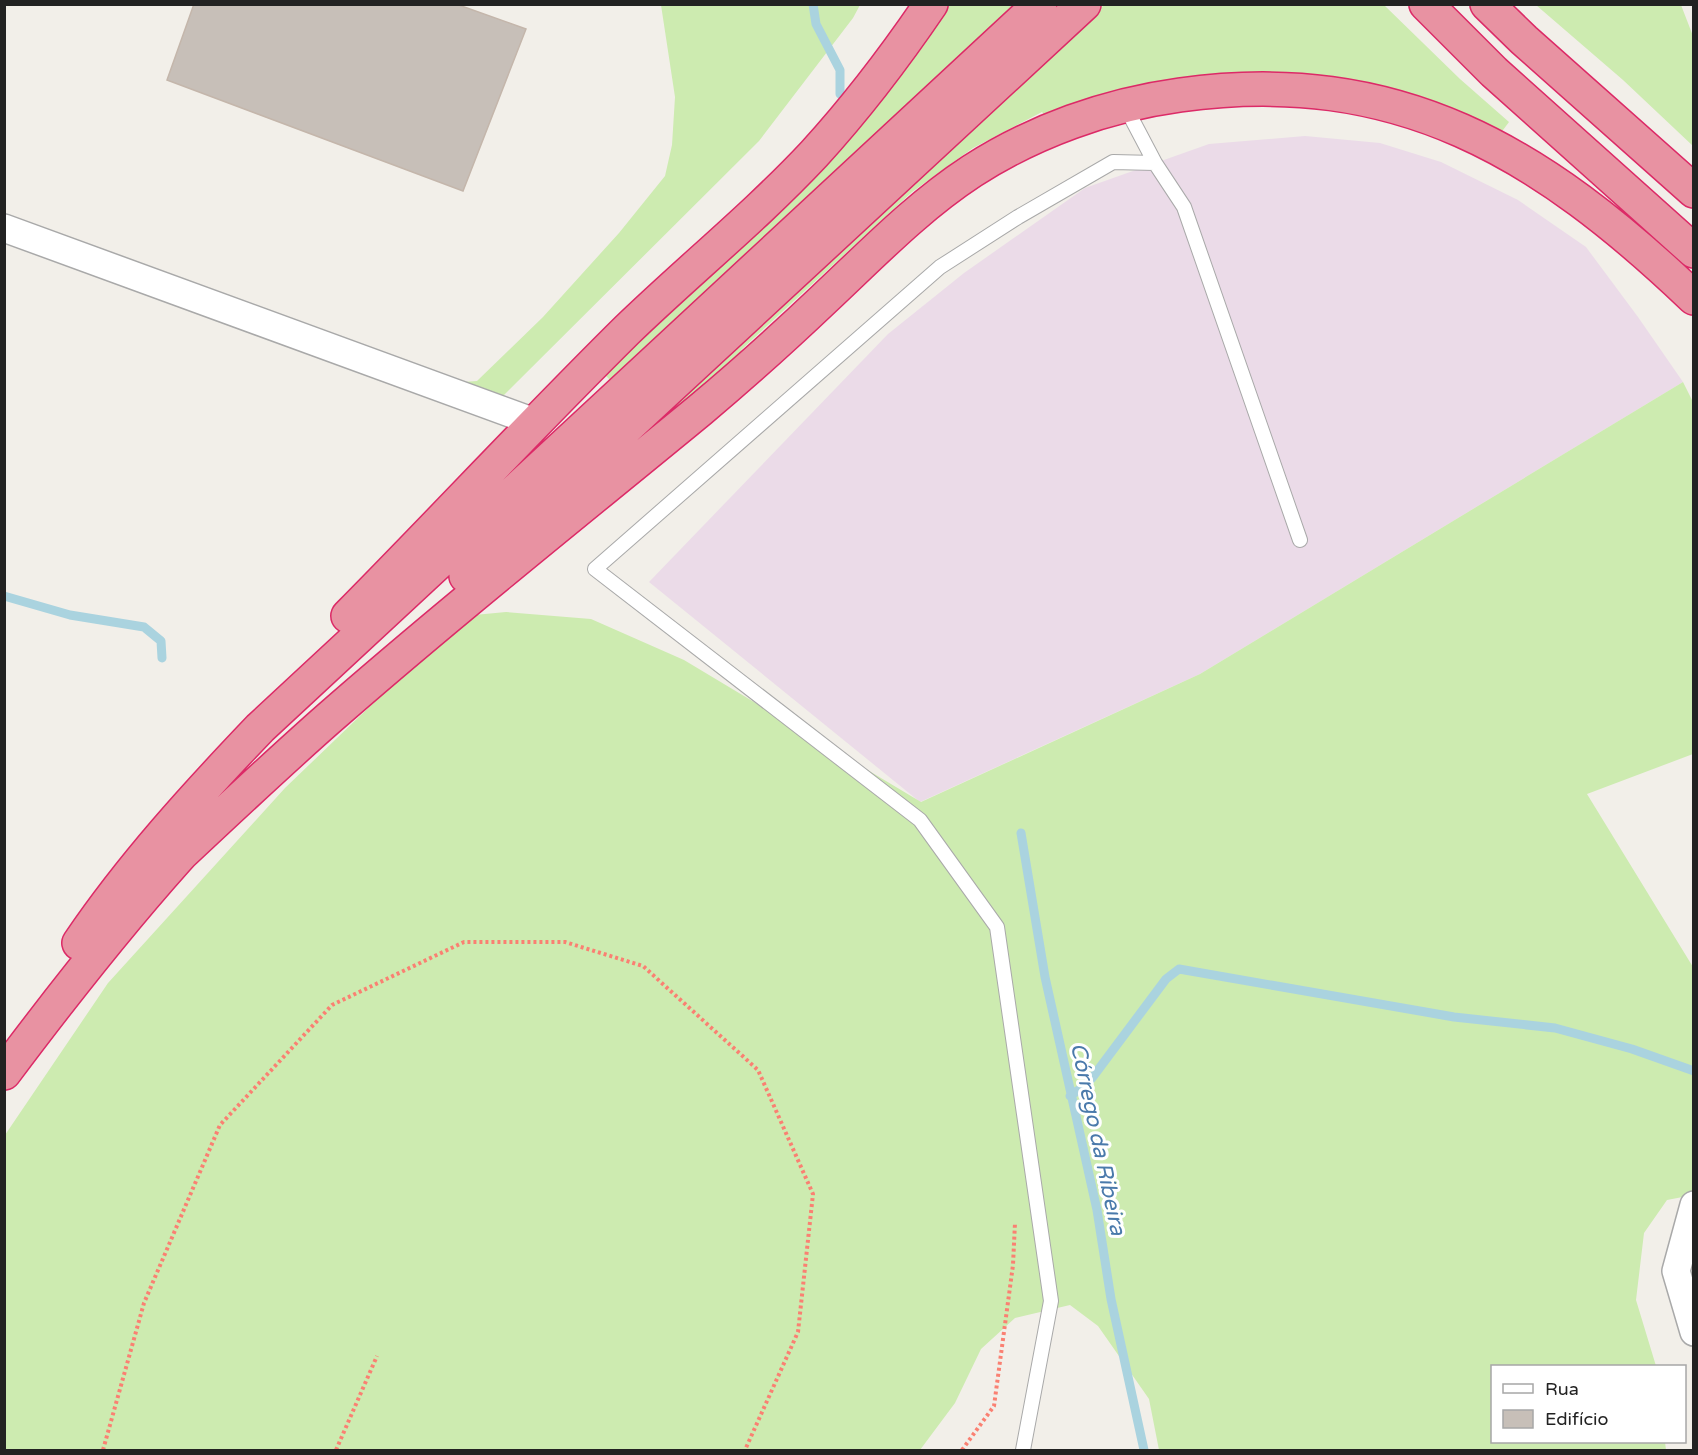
<svg xmlns="http://www.w3.org/2000/svg" width="1698" height="1455" font-family="'Varela Round',sans-serif">
<style>
.industrial{fill:#ebdbe8}
.grass{fill:#cdebb0}
.lines{fill:none;stroke-linecap:round;stroke-linejoin:round}
.stream{stroke:#aad3df;stroke-width:9}
.building{fill:#c7bfb8;stroke:#c4b6ab;stroke-width:1.5}
.lane-casing{stroke:#a9a9a9;stroke-width:16}
.street-casing{stroke:#a9a9a9;stroke-width:30}
.highway-casing{stroke:#dc2a67;stroke-width:36}
.path{stroke:#fa8072;stroke-width:4;stroke-dasharray:3 3;stroke-linecap:butt}
.lane{stroke:#fff;stroke-width:14}
.street{stroke:#fff;stroke-width:27}
.highway{stroke:#e892a2;stroke-width:33}
.labels{text-anchor:middle;dominant-baseline:central;stroke-width:6;stroke-linejoin:round;paint-order:stroke}
.water-label{font-size:22px;font-style:italic;fill:#4a7aab;stroke:#fff}
</style>
<rect width="100%" height="100%" fill="#f2efe9"/>
<!-- industrial -->
<path class="industrial" d="M1305,136L1380,143L1441,162L1518,200L1586,247L1638,317L1683,382L1200,674L920,802L649,582L888,334L964,273L1085,188L1209,144Z"/>
<!-- grass -->
<path class="grass" d="M661,5H860L853,18L759,141L483,416L437,384L477,381L543,317L619,233L665,176L672,145L675,97Z
M945,5H1019L613,383L605,375L786,203Z
M1104,5H1384L1460,79L1509,122L1500,134L1371,88L1047,118L1042,112L973,148L912,192L741,350L744,354L665,423L659,416Z
M1536,5H1681L1693,36V146L1623,80Z
M1683,382L1694,404L1693,754L1587,794L1693,967V1195L1667,1200L1644,1233L1636,1300L1656,1366H1492V1442H1665L1666,1450H1159L1149,1399L1098,1326L1070,1305L1015,1318L981,1349L955,1403L920,1450H5V1135L108,983L285,788L464,616L506,612L591,619L684,660L921,802L1200,674Z"/>
<g class="lines">
<!-- stream -->
<path class="stream" d="M813,4L816,24L840,70V94
M4,596L70,615L144,627L161,641L162,658
M1021,833L1045,977L1097,1210L1111,1299L1144,1450
M1070,1096L1083,1087L1092,1078L1166,979L1179,969L1454,1017L1555,1028L1632,1049L1694,1071"/>
</g>
<!-- building -->
<path class="building" d="M194,4H456L526,29L463,191L167,80Z"/>
<g class="lines">
<defs>
<path id="lane" d="M1125,106L1155,163
M1023,1450L1051,1301L997,927L920,820L595,569L940,267L1018,217L1113,162L1155,163L1184,207L1300,540"/>
<path id="street" d="M4,228L537,423
M1694,1205L1676,1271L1694,1332"/>
<path id="highway" d="M1426,4L1494,72L1694,251
M1487,4L1524,40L1694,191
M466,576L1084,4
M348,616C441,522 532,424 626,331C688,271 755,217 814,154C857,107 895,57 931,4
M178,857C228,810 277,764 328,719C449,613 576,512 700,410C743,374 784,337 824,299C872,254 917,207 972,171C1034,131 1107,105 1180,95C1398,65 1541,152 1694,298
M79,943C132,865 195,796 260,728L1040,4
M4,1073C64,993 125,915 192,842"/>
</defs>
<!-- lane casing -->
<use href="#lane" class="lane-casing"/>
<!-- street casing -->
<use href="#street" class="street-casing"/>
<!-- highway casing -->
<use href="#highway" class="highway-casing"/>
<!-- path -->
<path class="path" d="M103,1450L144,1303L220,1125L332,1005L464,942H565L643,966L758,1070L813,1194L798,1332L745,1450
M336,1450L377,1356
M962,1450L994,1406L1013,1265L1015,1223"/>
<!-- lane -->
<use href="#lane" class="lane"/>
<!-- street -->
<use href="#street" class="street"/>
<!-- highway -->
<use href="#highway" class="highway"/>
</g>
<g class="labels">
<!-- water labels -->
<g class="water-label">
<text transform="translate(1098 1139) rotate(78)">Córrego da Ribeira</text>
</g>
</g>
<!-- border -->
<rect width="1698" height="1455" fill="none" stroke="#222222" stroke-width="12"/>
<!-- legend -->
<rect x="1491" y="1365" width="195" height="78" fill="#ffffff" stroke="#a7a7a7" stroke-width="1.5"/>
<rect x="1503" y="1384" width="30" height="9" fill="#ffffff" stroke="#a7a7a7" stroke-width="1.5"/>
<text x="1545" y="1395" font-size="18" fill="#222222">Rua</text>
<rect x="1503" y="1410" width="30" height="18" fill="#c7bfb8" stroke="#a7a7a7" stroke-width="1.5"/>
<text x="1545" y="1425" font-size="18" fill="#222222">Edifício</text>
</svg>
